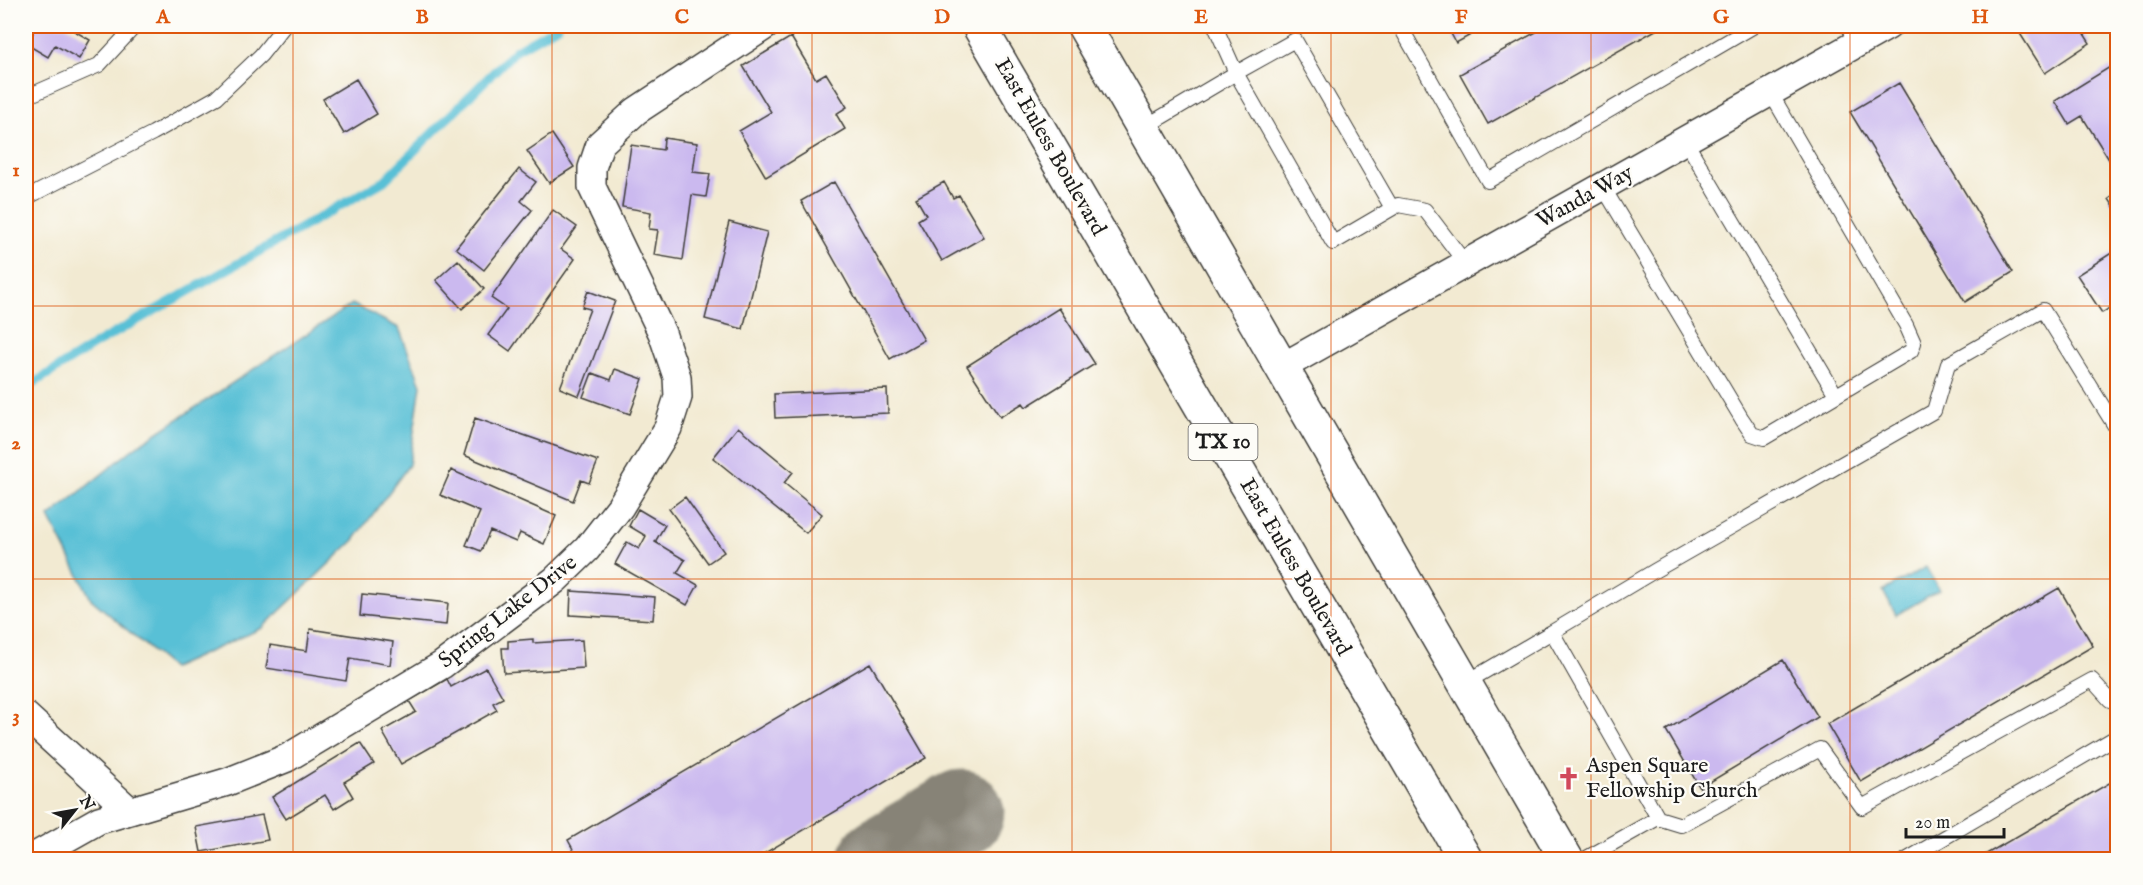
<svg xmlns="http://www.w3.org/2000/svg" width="2143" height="885" font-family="'IM FELL English',serif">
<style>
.water{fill:#59c0d6;stroke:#3a6e79;stroke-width:1.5}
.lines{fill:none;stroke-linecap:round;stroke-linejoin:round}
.stream{stroke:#59c0d6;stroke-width:9}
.taxiway{stroke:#878377;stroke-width:87}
.building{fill:#cbb9ef}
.lane-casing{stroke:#3c3b37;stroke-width:16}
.street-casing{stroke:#3c3b37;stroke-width:30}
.primary-casing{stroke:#3c3b37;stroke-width:36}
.lane{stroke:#fff;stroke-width:14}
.street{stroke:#fff;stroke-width:27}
.primary{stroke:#fff;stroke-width:33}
.grid{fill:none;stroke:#de560d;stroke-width:1.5;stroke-opacity:0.55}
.labels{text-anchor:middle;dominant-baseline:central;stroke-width:4.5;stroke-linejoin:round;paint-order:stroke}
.shield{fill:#fdfcf7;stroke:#605f5e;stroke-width:1.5}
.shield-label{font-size:21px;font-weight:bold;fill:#1c1c1c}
.street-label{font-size:22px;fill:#1c1c1c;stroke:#fdfcf7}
.poi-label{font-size:22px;fill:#1c1c1c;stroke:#fdfcf7;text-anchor:start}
.neatline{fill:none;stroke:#de560d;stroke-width:2}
.grid-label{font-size:20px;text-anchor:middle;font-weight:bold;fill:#de560d}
</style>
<rect width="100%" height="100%" fill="#fdfcf7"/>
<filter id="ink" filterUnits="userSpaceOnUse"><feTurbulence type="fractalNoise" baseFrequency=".0167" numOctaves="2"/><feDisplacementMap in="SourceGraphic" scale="12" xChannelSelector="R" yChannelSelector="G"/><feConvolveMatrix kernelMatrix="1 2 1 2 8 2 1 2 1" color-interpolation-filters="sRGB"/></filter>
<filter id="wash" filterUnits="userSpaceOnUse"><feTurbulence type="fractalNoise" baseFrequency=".008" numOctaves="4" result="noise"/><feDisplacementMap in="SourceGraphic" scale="24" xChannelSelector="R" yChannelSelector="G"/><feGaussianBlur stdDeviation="1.35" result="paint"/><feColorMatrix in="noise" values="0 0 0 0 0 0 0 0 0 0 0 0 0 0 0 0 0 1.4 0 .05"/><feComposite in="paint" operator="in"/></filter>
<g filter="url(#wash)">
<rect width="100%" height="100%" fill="#f2ead2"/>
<!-- water -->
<path class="water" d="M352,304L399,328L421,385L409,465L354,540L262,628L172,668L91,599L49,517L134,448Z
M1926,567L1939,590L1896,615L1883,591Z"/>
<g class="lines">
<!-- stream -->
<path class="stream" d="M26,388L99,342L384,181L516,50L558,26"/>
<!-- taxiway -->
<path class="taxiway" d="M882,860L961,813"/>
</g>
<g id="blocks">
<!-- building -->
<path class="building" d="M26,26H66L90,40L79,59L55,45L48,57L26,44L33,33L26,28Z
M1447,26H1487L1456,43Z
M1547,26H1663L1488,124L1460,74Z
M2029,26H2079L2090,43L2045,73L2019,32Z
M791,37L816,79L826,73L847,107L836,114L845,129L766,177L739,131L771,112L743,66Z
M2110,67L2118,79V174L2082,116L2069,124L2055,101Z
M356,79L377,114L344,134L323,99Z
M1899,83L2013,272L1965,302L1850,112Z
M552,134L574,167L549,183L527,151Z
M664,138L697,143L693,172L710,174L706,197L692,195L683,260L654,255L658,230L649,229L651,212L622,207L631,145L663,150Z
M519,169L536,182L521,201L532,210L484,270L456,248Z
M834,182L924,340L890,359L801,201Z
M944,182L953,198L959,195L984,237L942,261L918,220L926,215L916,198Z
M2118,193V213L2109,199Z
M553,210L577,227L561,249L575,259L510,351L488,335L507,309L491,298Z
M729,222L767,232L743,329L705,319Z
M2113,252L2118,259V303L2102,313L2077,275Z
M458,260L484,289L462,309L436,280Z
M588,291L615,301L579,396L560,388L590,309L582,307Z
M1059,308L1095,364L1026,407L1023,403L1000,417L967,366Z
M615,369L643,379L630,414L583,397L592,373L611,380Z
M887,389L888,413L775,418L774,394Z
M475,418L598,461L589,483L581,480L573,501L464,455Z
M738,427L793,472L784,483L822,514L806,533L713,458Z
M451,470L556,516L544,544L520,533L516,542L490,531L481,551L466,545L480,512L440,495Z
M685,497L724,552L708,563L669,509Z
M638,509L665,525L655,542L685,560L677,573L698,585L687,605L615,564L627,542L639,549L646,536L629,526Z
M2059,588L2093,646L1861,782L1827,724Z
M571,591L655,597L653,620L570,615Z
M362,594L448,603L446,625L360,616Z
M310,629L393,642L390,665L350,658L346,681L266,668L270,645L307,651Z
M533,639V643L582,640L584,668L504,673L502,648H508V641Z
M1783,660L1818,717L1700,788L1666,730Z
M870,663L926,758L753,860H579L568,840Z
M486,668L503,698L493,703L497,710L401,764L382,731L416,712L409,701L447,679L451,687Z
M360,743L374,764L344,782L353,797L334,809L325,795L286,819L272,797Z
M2118,778V860H1976Z
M262,815L268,840L201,852L196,827Z"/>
</g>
</g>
<g filter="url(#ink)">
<use href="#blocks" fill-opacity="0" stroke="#3c3b37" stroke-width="1.5"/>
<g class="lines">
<defs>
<path id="lane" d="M1215,26L1236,73L1295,40L1392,208
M1400,26L1488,181L1754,26
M1847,26L1857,43
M26,97L99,65L135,26
M1143,128L1236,73L1333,243L1398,205L1425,210L1466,264
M1685,140L1836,395
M1603,187L1742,419L1752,434L1764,438L1911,351L1914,343L1906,325L1770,92
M26,198L153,133L217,97L261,55L284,26
M1552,632L1656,570L1934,411L1948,364L2043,310L2118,431
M1465,683L1552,632L1658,818L1583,860
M1658,818L1681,825L1820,749L1862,807L2092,680L2110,700L2118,696
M1906,860L2118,736"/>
<path id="street" d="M1282,367L1888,26
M26,716L130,811
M28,860L99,820L227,782L287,758L442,665L555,580L587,549L620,507L668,428L678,397L677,377L662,333L592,187V168L600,144L636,111L765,26"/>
<path id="primary" d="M979,26L1466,860
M1084,26L1567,860"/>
</defs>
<!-- lane casing -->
<use href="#lane" class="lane-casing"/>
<!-- street casing -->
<use href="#street" class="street-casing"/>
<!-- primary casing -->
<use href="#primary" class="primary-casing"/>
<!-- lane -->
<use href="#lane" class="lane"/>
<!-- street -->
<use href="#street" class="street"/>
<!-- primary -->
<use href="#primary" class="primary"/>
</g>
</g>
<!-- grid -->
<path class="grid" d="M293,26V860M552,26V860M812,26V860M1072,26V860M1331,26V860M1591,26V860M1850,26V860M26,306H2118M26,579H2118"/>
<!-- icons -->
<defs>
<symbol id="church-bare" viewBox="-9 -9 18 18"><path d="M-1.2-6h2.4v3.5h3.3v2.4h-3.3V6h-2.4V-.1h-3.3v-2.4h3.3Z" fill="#d1495b" stroke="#fdfcf7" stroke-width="2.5" paint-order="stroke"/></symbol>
</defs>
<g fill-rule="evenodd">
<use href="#church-bare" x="1552" y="762" width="33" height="33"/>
</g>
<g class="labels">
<!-- shield labels -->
<rect class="shield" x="1188.5" y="424" width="69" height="36" rx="4.5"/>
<g class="shield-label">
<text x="1223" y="442">TX 10</text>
</g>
<!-- street labels -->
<g class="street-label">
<text transform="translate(1050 147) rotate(60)">East Euless Boulevard</text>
<text transform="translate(1585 197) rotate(-29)">Wanda Way</text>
<text transform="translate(1295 567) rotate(60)">East Euless Boulevard</text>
<text transform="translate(508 612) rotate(-38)">Spring Lake Drive</text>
</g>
<!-- poi labels -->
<g class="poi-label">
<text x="1586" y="766">Aspen Square<tspan x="1586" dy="25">Fellowship Church</tspan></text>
</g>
</g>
<!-- margin -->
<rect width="2143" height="885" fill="none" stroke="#fdfcf7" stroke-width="66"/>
<!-- north arrow -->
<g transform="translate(75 810) rotate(59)" stroke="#fdfcf7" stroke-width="4.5" paint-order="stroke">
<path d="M0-4.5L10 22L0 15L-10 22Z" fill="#1c1c1c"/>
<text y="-9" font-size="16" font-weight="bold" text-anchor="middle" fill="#1c1c1c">N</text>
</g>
<!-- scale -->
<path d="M1906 828v9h98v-9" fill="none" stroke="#1c1c1c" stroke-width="3"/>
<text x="1915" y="828" font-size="18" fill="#1c1c1c" stroke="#fdfcf7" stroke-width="4.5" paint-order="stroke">20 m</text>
<rect x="33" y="33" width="2077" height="819" class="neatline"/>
<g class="grid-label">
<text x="163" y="23">A</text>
<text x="422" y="23">B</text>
<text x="682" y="23">C</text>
<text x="942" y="23">D</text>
<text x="1201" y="23">E</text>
<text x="1461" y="23">F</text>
<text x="1721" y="23">G</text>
<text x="1980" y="23">H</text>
<text x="16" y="176">1</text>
<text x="16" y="449">2</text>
<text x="16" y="722">3</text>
</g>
</svg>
